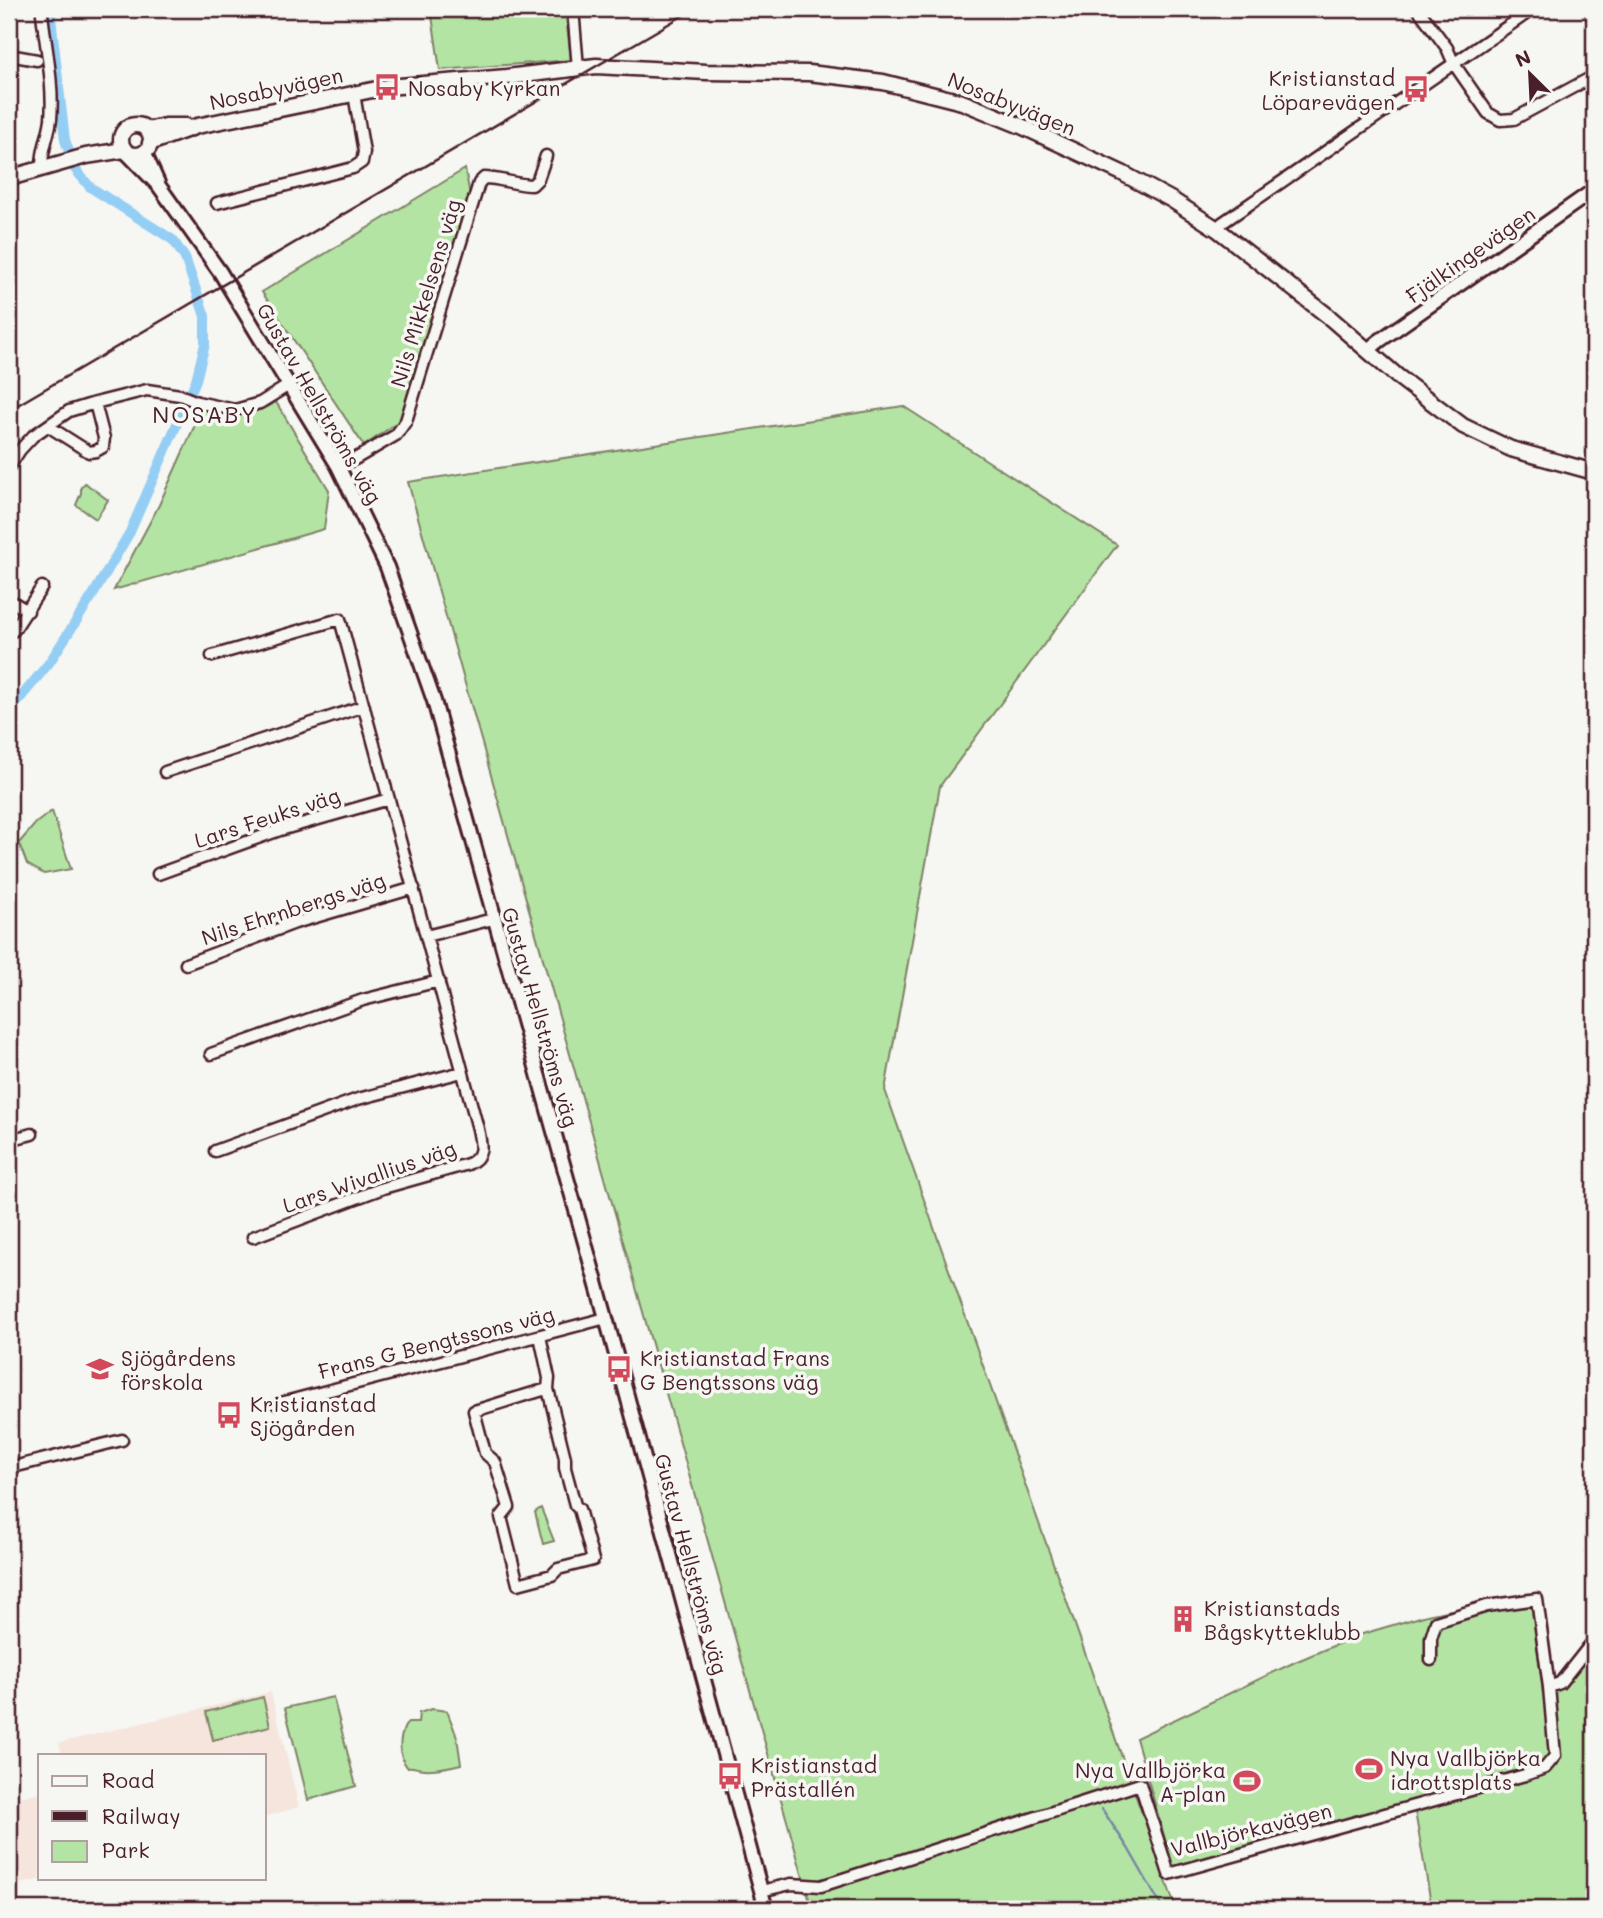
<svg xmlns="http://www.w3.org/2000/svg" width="1603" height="1918" font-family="Mali,sans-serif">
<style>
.built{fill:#f6e5dd}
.green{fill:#b4e4a3;stroke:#7f8267;stroke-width:2}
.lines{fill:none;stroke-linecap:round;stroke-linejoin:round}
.stream{stroke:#7788a4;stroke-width:2.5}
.canal{stroke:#95cef4;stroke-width:10}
.minor-casing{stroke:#4a1f2b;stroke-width:15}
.tertiary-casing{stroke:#4a1f2b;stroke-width:18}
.secondary-casing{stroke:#4a1f2b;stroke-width:19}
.minor{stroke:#f6f6f2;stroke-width:10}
.tertiary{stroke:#f6f6f2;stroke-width:12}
.secondary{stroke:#f6f6f2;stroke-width:14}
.rail{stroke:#4a1f2b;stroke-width:2.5}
.labels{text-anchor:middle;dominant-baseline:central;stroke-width:7;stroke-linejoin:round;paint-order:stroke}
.poi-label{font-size:21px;fill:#4a1f2b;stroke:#f6f6f2;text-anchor:start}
.street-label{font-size:21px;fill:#4a1f2b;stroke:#f6f6f2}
.neighbourhood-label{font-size:23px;letter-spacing:2px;fill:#4a1f2b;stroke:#f6f6f2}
</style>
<rect width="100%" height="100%" fill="#f6f6f2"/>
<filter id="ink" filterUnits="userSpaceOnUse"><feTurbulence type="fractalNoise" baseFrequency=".0143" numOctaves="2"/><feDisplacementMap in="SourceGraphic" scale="14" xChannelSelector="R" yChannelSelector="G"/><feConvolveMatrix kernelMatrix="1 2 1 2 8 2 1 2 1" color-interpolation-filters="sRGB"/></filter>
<g filter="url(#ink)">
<!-- built -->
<path class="built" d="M271,1692L299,1807L264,1817V1755H62L59,1743Z
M40,1792V1878H49L9,1886V1800Z"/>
<!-- green -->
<path class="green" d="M431,9H565L571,60L440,70Z
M465,169L470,195L401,420L364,446L262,292Z
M276,402L329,490L324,529L114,590L159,505L203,407C236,418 245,418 276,402Z
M903,406L1117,545L940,786L885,1090L1176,1909H812L408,482Z
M85,483L108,500L96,519L76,505L81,493V487Z
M52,811L71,869L44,874L27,864L19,843L36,823Z
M541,1508L554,1541L543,1544L535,1512Z
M1531,1594L1543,1694L1558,1691L1594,1646V1909H1432L1413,1800L1173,1867L1136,1738L1295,1662L1359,1635L1427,1615Z
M263,1697L270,1726L213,1740L206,1712Z
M333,1697L356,1786L308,1800L285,1708Z
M432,1709L447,1711L457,1737L461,1764C449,1767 437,1770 425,1769C418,1769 414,1766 407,1767C398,1755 399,1739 405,1726L408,1723H418L419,1713Z"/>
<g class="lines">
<!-- stream -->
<path class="stream" d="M1102,1809L1128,1848L1163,1909"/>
<!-- canal -->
<path class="canal" d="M9,709L17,702L49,663L93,595L130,532L196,380L205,344V316L185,258L173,240L90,187L75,169L65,140L50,9"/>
<defs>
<path id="minor" d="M573,9L578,68
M1418,9L1447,48L1454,64L1488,113L1500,120L1514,119L1594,76
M1589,9L1594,17
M9,55L37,60
M42,168C41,151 49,136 51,119C54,85 46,48 42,14
M217,203L353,168L362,162L364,152L354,94
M1217,229L1222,223L1533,9
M48,426L89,452L96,451L103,447L104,438L95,403
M338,466L355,459L396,435L406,421L479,183L484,178C500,178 516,185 532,185L538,179L546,156
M9,467L20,450L33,436L69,411L95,403L147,390L180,395L197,402L235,410L260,403L289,385
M9,600L28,611
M9,633L14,630L42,587
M212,656L340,619L426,936
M165,772L364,706
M158,874L280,830L389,799
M186,964L295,923L414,888
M211,1054L363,1000L439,981
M9,1140L32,1134
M215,1151L358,1099L462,1072
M253,1237L383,1188L468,1164C485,1157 481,1144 478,1129L426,936L493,919
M540,1336L549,1378L548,1389L565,1458V1468L575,1505L579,1509L593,1560L558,1569L552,1575L518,1584L501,1517L509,1507L495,1462L485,1453L474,1411C499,1404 523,1395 548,1389
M277,1404L606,1318
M9,1468L122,1440
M1549,1687L1560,1683L1594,1640
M761,1891L791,1884L821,1886L1140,1784L1169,1874L1525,1775L1545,1768L1555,1756L1549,1687L1537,1599L1487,1606L1436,1622L1431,1638V1660"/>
<path id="tertiary" d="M144,152L158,183
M127,153L159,186L220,272L338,466L387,567L434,701L606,1318L766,1909
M1368,350L1379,341L1594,190"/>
<path id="secondary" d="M121 140a15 15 0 1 1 30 0a15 15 0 1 1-30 0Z
M147,130L165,126H186
M150,143L197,126L387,87L507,77L596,66L706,72L809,73L883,82L962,102L1021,126L1122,173L1172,200L1217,229L1328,316L1397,376L1463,426L1511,449L1594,472
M9,178L86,156L124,150"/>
</defs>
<!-- minor casing -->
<use href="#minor" class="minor-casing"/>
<!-- tertiary casing -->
<use href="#tertiary" class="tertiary-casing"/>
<!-- secondary casing -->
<use href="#secondary" class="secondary-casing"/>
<!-- minor -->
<use href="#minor" class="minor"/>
<!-- tertiary -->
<use href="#tertiary" class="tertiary"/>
<!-- secondary -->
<use href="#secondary" class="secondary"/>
<!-- rail -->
<path class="rail" d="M9,410L694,9"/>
</g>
</g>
<!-- icons -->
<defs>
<symbol id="bus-bare" viewBox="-9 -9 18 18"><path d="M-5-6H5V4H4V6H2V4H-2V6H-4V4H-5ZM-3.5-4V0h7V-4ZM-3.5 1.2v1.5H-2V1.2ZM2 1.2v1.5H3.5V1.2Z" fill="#d1495b" stroke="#f6f6f2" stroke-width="2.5" paint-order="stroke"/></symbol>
<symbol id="school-bare" viewBox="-9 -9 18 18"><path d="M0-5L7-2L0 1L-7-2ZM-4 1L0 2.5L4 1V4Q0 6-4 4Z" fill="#d1495b" stroke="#f6f6f2" stroke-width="2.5" paint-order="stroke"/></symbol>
<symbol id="building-bare" viewBox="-9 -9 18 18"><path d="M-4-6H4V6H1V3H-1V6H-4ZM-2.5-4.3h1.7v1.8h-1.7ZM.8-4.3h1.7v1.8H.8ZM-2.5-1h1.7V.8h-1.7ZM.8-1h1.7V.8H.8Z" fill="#d1495b" stroke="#f6f6f2" stroke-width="2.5" paint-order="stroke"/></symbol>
<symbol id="stadium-bare" viewBox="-9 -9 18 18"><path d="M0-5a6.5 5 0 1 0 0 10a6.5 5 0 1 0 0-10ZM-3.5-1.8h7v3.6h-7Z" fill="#d1495b" stroke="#f6f6f2" stroke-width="2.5" paint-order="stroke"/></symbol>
</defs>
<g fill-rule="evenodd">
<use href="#bus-bare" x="368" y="68" width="38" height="38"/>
<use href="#bus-bare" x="1397" y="70" width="38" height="38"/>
<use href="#school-bare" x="81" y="1350" width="38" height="38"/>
<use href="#bus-bare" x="600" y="1350" width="38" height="38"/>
<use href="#bus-bare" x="210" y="1396" width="38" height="38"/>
<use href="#building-bare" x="1164" y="1600" width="38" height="38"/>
<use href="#stadium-bare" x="1350" y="1750" width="38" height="38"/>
<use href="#bus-bare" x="711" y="1757" width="38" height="38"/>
<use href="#stadium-bare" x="1228" y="1762" width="38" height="38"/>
</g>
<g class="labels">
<!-- poi labels -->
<g class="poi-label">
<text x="1395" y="77" text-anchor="end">Kristianstad<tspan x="1395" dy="24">Löparevägen</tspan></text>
<text x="408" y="87">Nosaby Kyrkan</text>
<text x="121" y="1357">Sjögårdens<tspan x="121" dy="24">förskola</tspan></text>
<text x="640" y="1357">Kristianstad Frans<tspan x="640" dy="24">G Bengtssons väg</tspan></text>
<text x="250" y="1403">Kristianstad<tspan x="250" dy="24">Sjögården</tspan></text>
<text x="1204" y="1607">Kristianstads<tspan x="1204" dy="24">Bågskytteklubb</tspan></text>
<text x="1390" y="1757">Nya Vallbjörka<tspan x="1390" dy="24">idrottsplats</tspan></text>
<text x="751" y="1764">Kristianstad<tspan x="751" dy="24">Prästallén</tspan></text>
<text x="1226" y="1769" text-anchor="end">Nya Vallbjörka<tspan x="1226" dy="24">A-plan</tspan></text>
</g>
<!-- street labels -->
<g class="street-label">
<text transform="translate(276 88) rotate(-12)">Nosabyvägen</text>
<text transform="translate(1012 103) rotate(22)">Nosabyvägen</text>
<text transform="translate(1470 254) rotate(-35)">Fjälkingevägen</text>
<text transform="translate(425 293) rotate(-73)">Nils Mikkelsens väg</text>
<text transform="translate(320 403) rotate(60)">Gustav Hellströms väg</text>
<text transform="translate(267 817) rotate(-18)">Lars Feuks väg</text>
<text transform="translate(293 908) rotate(-18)">Nils Ehrnbergs väg</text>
<text transform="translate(541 1017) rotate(74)">Gustav Hellströms väg</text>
<text transform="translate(369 1176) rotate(-19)">Lars Wivallius väg</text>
<text transform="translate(436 1342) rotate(-14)">Frans G Bengtssons väg</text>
<text transform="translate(692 1564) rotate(75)">Gustav Hellströms väg</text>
<text transform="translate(1251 1829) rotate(-14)">Vallbjörkavägen</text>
</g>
<!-- neighbourhood labels -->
<g class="neighbourhood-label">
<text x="205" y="414">NOSABY</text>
</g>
</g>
<!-- margin -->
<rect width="1603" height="1918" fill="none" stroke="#f6f6f2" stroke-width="35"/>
<rect x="18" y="18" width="1568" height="1883" fill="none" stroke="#4a1f2b" stroke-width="2.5" filter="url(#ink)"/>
<!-- legend -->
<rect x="38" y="1754" width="228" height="126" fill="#f6f6f2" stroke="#b1a0a2" stroke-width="2"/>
<rect x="52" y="1776" width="35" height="10" fill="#f6f6f2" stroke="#b1a0a2" stroke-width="2"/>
<text x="102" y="1788" font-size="21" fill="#4a1f2b">Road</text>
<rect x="52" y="1811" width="35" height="10" fill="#4a1f2b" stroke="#b1a0a2" stroke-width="2"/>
<text x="102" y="1824" font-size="21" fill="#4a1f2b">Railway</text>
<rect x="52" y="1841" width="35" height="21" fill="#b4e4a3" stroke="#b1a0a2" stroke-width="2"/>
<text x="102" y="1858" font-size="21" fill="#4a1f2b">Park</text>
<!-- north arrow -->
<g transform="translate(1530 74) rotate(336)" stroke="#f6f6f2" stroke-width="5" paint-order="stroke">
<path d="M0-5L12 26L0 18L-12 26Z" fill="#4a1f2b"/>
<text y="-10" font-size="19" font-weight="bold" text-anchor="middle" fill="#4a1f2b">N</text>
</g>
</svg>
